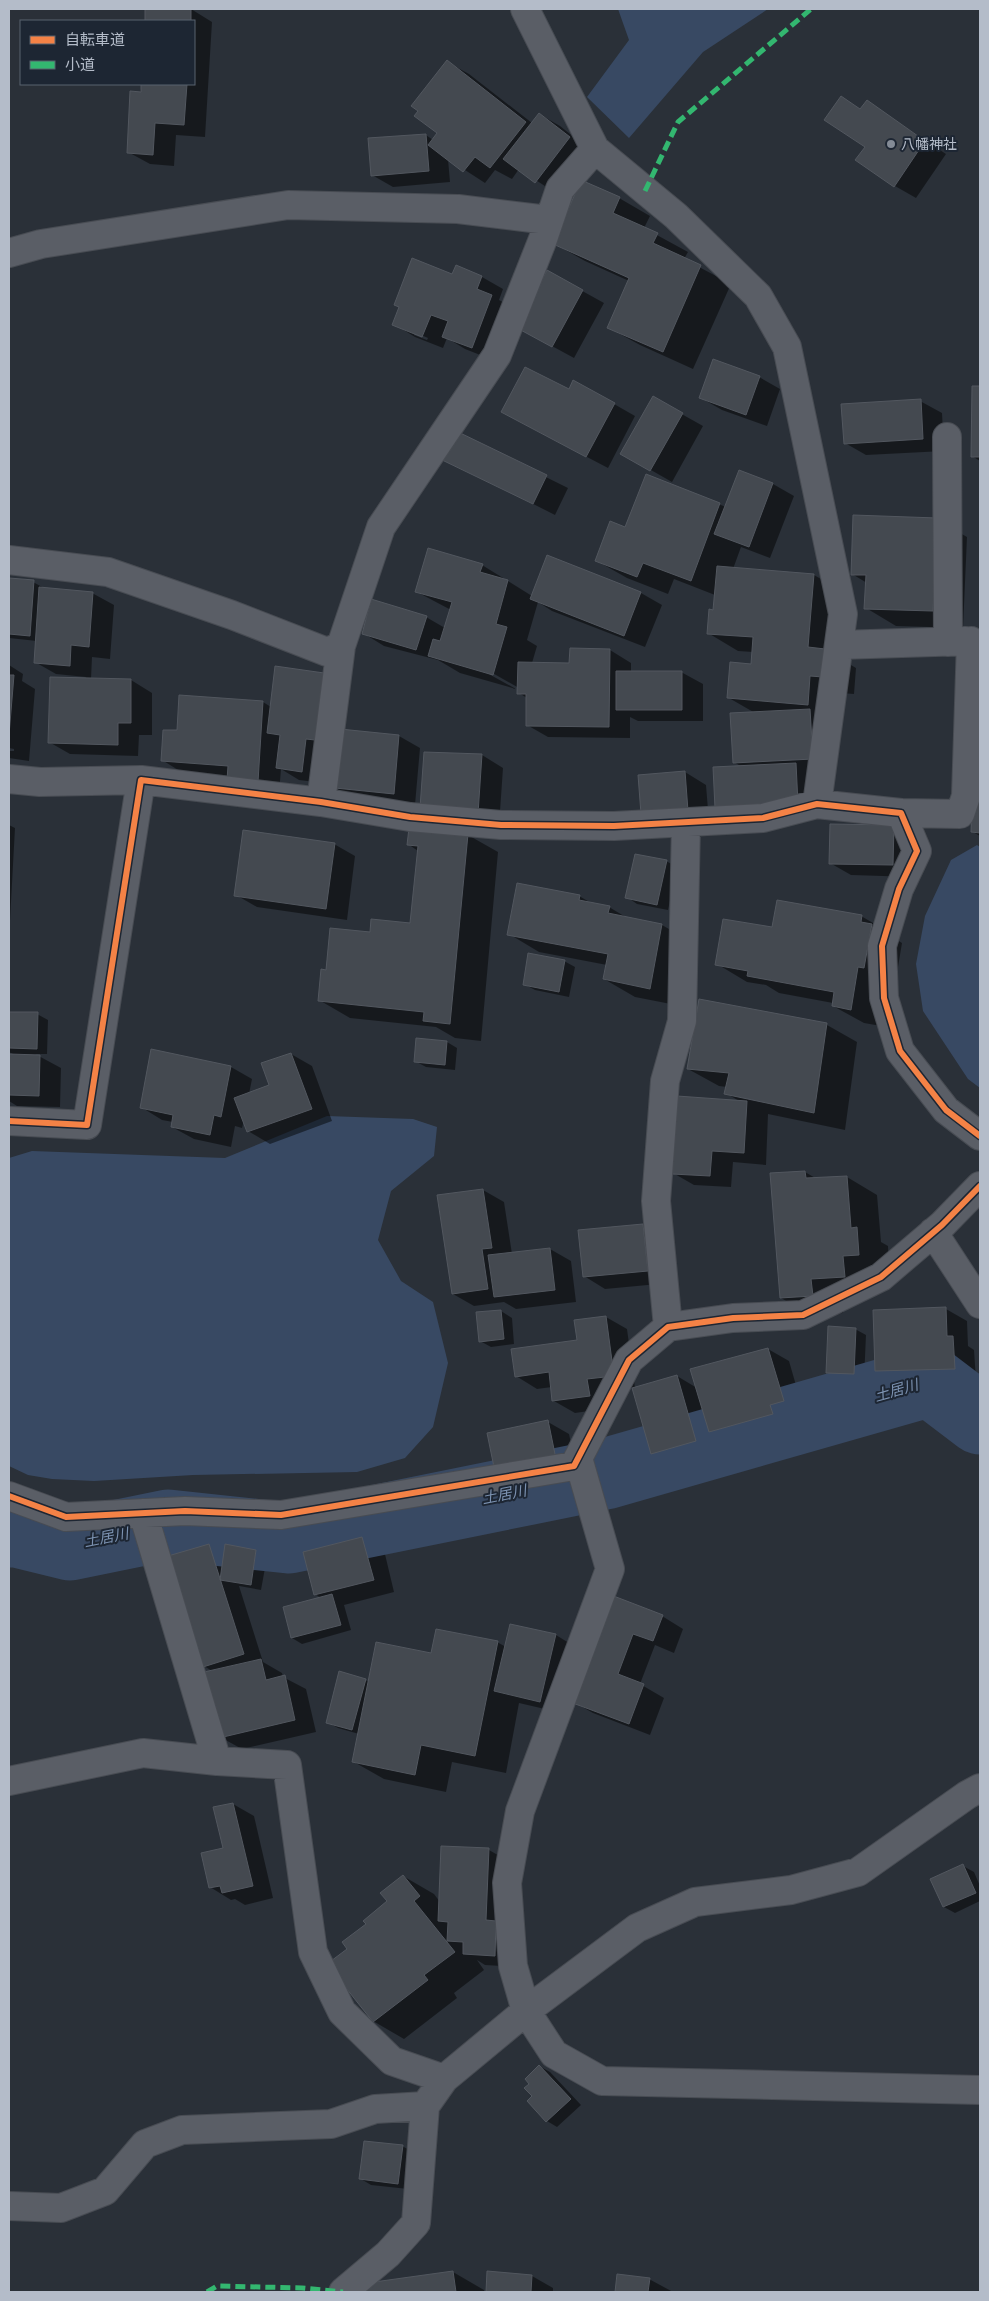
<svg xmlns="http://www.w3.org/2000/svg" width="989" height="2301" font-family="Arial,'Noto Sans JP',sans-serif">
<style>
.water{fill:#384963}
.shadow{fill:#0007;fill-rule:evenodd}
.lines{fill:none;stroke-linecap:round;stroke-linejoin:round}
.river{stroke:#384963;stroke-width:71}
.building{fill:#444950;stroke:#52575f}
.minor-casing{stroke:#484c53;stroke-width:30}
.minor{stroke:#5a5e66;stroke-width:28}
.quiet{stroke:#33b770;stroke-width:5;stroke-dasharray:10 5;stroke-linecap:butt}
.cycleway-casing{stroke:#1d2633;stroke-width:9}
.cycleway{stroke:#f48246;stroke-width:6}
.poi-dot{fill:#848b96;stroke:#1d2633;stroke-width:2}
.labels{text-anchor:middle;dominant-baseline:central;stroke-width:4;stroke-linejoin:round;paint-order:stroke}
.poi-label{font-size:14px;fill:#b4bcc9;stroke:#1d2633;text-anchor:start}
.water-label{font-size:15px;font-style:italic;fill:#7c92b1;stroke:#1d2633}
</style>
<rect width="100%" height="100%" fill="#2a3038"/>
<!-- water -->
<path class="water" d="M618,9H768L703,52L629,138L587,97L629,40Z
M977,845L980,847V1088L968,1079L923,1011L916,964L925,916L951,860Z
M327,1116L413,1119L437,1127L434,1156L391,1191L378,1240L401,1281L433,1302L448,1363L433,1427L405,1458L357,1472L193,1475L94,1481L52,1479L28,1475L9,1466V1158L32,1151L225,1158Z"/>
<!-- shadow -->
<path class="shadow" d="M147,9H191L212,22L205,137L176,135L174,166L150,164L128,152L142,84H194V21H146Z
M447,62L469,74L532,123L539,114L560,126L590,150L557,194L519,169L512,179L495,170L485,183L448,159L450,182L393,187L372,175L426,135L433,140L439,133Z
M841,98L861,110L867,102L946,154L916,198L895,186L866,147Z
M619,198L650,216L644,228L688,252L684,259L731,284L693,369L640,345L609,328L629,281L585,261L555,244Z
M456,267L482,277L503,289L499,300L513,308L493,360L465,349L447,338L443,348L415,337L394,324L453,276ZM414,332L428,338L427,340L414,335Z
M548,272L604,303L574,358L539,339Z
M759,377L780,389L767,426L722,410L701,398Z
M973,388H980V461L972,456Z
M653,398L703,426L672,482L621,453Z
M920,401L942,413L944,451L866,455L845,443Z
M614,404L635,416L608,468L524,424Z
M455,432L568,488L555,515L442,458Z
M739,471L773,484L794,496L770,558L741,547L733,569L814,575L845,593L839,658L856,668L854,694L840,693L819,815L734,762L755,713L729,698L752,665L753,652L738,651L708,633L714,611L715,595L674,579L668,594L627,578L597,561L626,529L647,476L726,507Z
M936,519L967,537L963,628L896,626L866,608L867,583L852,574Z
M482,565L532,596L641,593L662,605L645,647L552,611L538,602L527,640L537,646L532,663L570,664L610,650L631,663V672H681L703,684V721H638L630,717V738L548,737L527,725V698L519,693V688L489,671L487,673L516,689L460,673L438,660L384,646L363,633L426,617L445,628L451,610L417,592Z
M9,580L33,582L44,588L92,593L114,605L110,659L92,657L91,679L131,680L152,693V735H139L138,756L70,754L49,742L86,677L56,674L35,662L37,641L9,638Z
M9,665L23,674L22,681L35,689L29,761L9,758V751H14V749L9,748Z
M323,674V783L299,780L281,769L279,794L229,776L183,773L162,760L178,731L263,702L271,707Z
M980,724V836L973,832Z
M399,736L420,748L415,805L357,800L336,788Z
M425,754L482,755L503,768L499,826L443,819Z
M685,772L706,785L709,822L643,813Z
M9,825L15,828L9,939Z
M893,826L914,877L851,875L830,863Z
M468,835L498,852L481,1041L455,1038L436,1027L350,1018L319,1000L327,971L371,933L411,924L418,851L408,844Z
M334,844L355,856L347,920L257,907L236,895Z
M666,861L677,867L668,910L637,904L627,897Z
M579,896L593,904L609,907L629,919L662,925L693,943L681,1006L635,997L604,979L607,965L539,952L509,934Z
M861,916L892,934V937L902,943L895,985L881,1026L864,1023L833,1006V1003L779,993L766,985L747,982L717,964L773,929Z
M564,961L575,967L569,997L535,990L524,984Z
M9,1014H37L48,1020L47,1054H35L61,1068L60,1107L17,1106L9,1101V1055H15L9,1052Z
M827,1025L857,1042L845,1130L768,1114L766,1165L733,1162L731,1187L694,1185L673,1173L739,1101L726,1093L727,1087L719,1086L688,1069Z
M447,1042L457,1048L455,1070L426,1067L415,1061Z
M152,1051L231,1067L252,1079L249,1094L271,1085L291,1054L312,1066L332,1121L270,1144L248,1131L244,1120L242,1128L235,1126L231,1147L194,1139L172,1127L173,1122L162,1120L141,1107Z
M805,1172L817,1179L847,1177L877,1195L881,1242L888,1246L889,1272L841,1296L843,1313L811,1315L781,1298Z
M483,1190L504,1202L512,1254L550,1249L571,1261L576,1302L516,1309L504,1302L474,1306L453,1294Z
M643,1226L664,1238L669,1283L605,1289L584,1276Z
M946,1309L967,1321L968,1346L974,1350L976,1380L898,1383L876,1371Z
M501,1311L512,1318L514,1344L491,1347L480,1341L478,1313Z
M606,1317L627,1329L635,1388L677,1376L697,1388L768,1349L789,1361L804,1413L791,1417L793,1426L731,1444L710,1432L717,1453L673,1466L652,1453L633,1388L608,1391L610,1408L575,1413L554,1401L552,1387L537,1389L516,1376L578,1341Z
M855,1329L866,1335L864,1380L838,1378L827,1372Z
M548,1422L569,1434L577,1471H496Z
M362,1538L384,1550L394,1592L344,1605L351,1630L302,1644L292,1638L321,1598L315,1594Z
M208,1545L225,1555L226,1546L256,1551L267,1557L261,1590L239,1586L263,1662L282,1673L283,1677L306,1689L316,1732L242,1749L220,1737L212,1671L204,1666Z
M612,1597L662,1616L683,1629L674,1653L655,1645L640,1684L664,1698L650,1735L593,1713L572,1701Z
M556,1635L577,1648L562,1713L519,1703L506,1773L452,1762L446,1792L384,1779L354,1762L359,1734L338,1728L327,1722L365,1680L369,1682L432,1654L497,1642L506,1647Z
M233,1804L254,1816L273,1898L245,1905L235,1899L231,1900L210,1887L224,1849Z
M442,1847L489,1850L510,1862L516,1967L485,1965L477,1960L484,1970L454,1993L457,1998L404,2039L373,2021L349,1949L368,1924L389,1902L403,1876L434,1894L440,1902Z
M963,1866L974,1872L980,1886V1901L955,1913L944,1907Z
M539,2066L550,2072L581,2105L557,2127L547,2121L531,2084Z
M402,2146L413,2152L408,2189L371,2185L361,2179Z
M453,2272L484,2290V2292H365L368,2284Z
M489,2272L532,2276L553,2288V2292H487Z
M618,2276L649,2279L673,2292H617Z"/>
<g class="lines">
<!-- river -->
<path class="river" d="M9,1532H17L70,1545L168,1525L289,1538L605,1474L930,1381L980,1419"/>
</g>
<!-- building -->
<path class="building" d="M145,9H191V21H145Z
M447,60L526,122L490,168L475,157L463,172L428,145L437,133L414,116L418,111L411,106Z
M141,84H187L184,125L155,123L153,155L127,153L130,91L141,92Z
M841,96L860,109L867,100L925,141L894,187L855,160L865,147L824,120Z
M539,113L570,137L535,183L503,159Z
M426,134L429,171L371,176L368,138Z
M581,180L620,197L613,213L658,233L653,243L701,265L663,352L607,328L629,278L553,244Z
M412,258L452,274L456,265L482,276L477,289L492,295L472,348L442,337L448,321L431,315L422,337L392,325L399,307L394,305Z
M547,270L583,290L552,347L517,328Z
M713,359L760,376L746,415L699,398Z
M525,367L569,389L573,380L615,403L586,457L501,412Z
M972,386H980V457H971Z
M653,396L683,413L650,471L620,454Z
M921,399L923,439L844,444L841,404Z
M454,430L547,475L533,504L440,459Z
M739,470L773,483L749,547L714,534Z
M646,474L720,503L691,581L643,563L637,577L595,561L610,521L625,527Z
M853,515L937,518L933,611L864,609L866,575H851Z
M428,548L483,564L480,572L508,580L496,624L507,627L493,675L428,656L433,639L440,641L452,602L415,592Z
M547,555L641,592L624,636L530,599Z
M717,566L814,574L808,647L825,649L823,677L810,676L808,705L727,698L730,662L751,664L753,637L707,634L709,609L713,610Z
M9,578L34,580L30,636L9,634Z
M39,587L93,592L89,647L71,645L70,666L34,663Z
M371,599L427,616L416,650L362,634Z
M570,648L610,649L609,727L526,726V694H517L518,662L569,663Z
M275,666L324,673L315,740L306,739L302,772L276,768L280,735L267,733Z
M616,671H682V710H616Z
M9,675H14L9,735Z
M50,677L131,679V723H118V745L48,743Z
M179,695L263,701L258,782L227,780L228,766L161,761L163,730H177Z
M810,709L813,759L733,763L730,713Z
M975,722H980V833L971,832Z
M340,729L399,735L394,794L335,788Z
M424,752L482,754L478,814L420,808Z
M796,763L798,804L715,808L713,767Z
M685,771L688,811L641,814L638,775Z
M830,824L894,825L893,865L829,864Z
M409,828L468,834L450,1024L423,1021L424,1012L318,1001L321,969L326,970L330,928L370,932L371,919L410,923L418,846L407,845Z
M243,830L335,843L326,909L234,896Z
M635,854L667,860L657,905L625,898Z
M517,883L580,895L579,900L610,906L608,913L662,924L650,989L603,979L608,954L507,935Z
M777,900L862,915L861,922L872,924L864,968L858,967L851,1010L832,1006L834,992L747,976L748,971L715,965L723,919L772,927Z
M528,953L565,960L559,992L523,985Z
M699,999L827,1023L814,1113L724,1094L729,1073L687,1069Z
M9,1012H38L37,1049L9,1048Z
M416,1038L447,1041L445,1065L414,1062Z
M151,1049L231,1066L221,1117L214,1115L210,1135L171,1127L173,1115L140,1108Z
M291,1053L312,1109L247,1132L234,1098L269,1085L261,1063Z
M9,1054L40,1055L39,1096L9,1095Z
M677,1096L747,1101L744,1153L712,1151L710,1176L672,1174Z
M805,1171L806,1178L847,1176L851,1228L857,1227L859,1255L843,1256L845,1277L811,1279L813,1296L780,1298L770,1173Z
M483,1189L492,1248L482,1249L488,1289L452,1294L437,1195Z
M643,1224L648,1271L583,1277L578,1230Z
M550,1248L555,1290L494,1297L488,1255Z
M946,1307L947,1336H953L955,1369L875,1371L873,1310Z
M501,1310L504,1339L479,1342L476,1312Z
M606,1316L614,1376L587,1379L590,1396L552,1401L549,1372L515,1377L511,1349L577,1340L574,1320Z
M828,1326L856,1328L854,1374L826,1373Z
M768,1348L784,1401L770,1405L773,1414L709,1432L690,1369Z
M677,1375L696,1441L651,1454L632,1388Z
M548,1420L556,1459L495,1472L487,1433Z
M362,1537L374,1580L314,1595L303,1552Z
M209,1544L244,1654L203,1667L168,1556Z
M225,1544L256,1550L251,1585L220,1580Z
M332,1594L341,1625L291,1638L283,1607Z
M611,1595L663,1615L653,1641L633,1634L618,1674L644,1684L629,1724L570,1702Z
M510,1624L556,1634L540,1702L494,1691Z
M436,1629L498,1641L475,1756L421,1745L415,1775L352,1762L376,1642L431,1653Z
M261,1659L266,1680L285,1675L295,1720L219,1738L204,1672Z
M339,1671L366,1679L352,1730L326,1723Z
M233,1803L253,1886L222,1893L220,1886L209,1888L201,1853L223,1848L213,1807Z
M441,1846L489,1848L486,1920L496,1921L495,1956L463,1954V1942L447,1941L448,1922L438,1921Z
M963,1864L976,1893L943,1907L930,1879Z
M403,1875L420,1896L414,1901L455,1952L424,1975L428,1980L373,2022L327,1964L347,1949L342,1942L366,1924L363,1921L387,1901L380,1893Z
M539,2065L571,2099L546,2122L527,2101L532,2096L524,2088L529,2084L525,2079Z
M364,2141L403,2145L398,2184L359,2179Z
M453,2271L456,2292H364L367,2283Z
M487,2271L532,2275L531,2292H486Z
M617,2274L650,2278L648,2292H615Z"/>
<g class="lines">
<defs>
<path id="minor" d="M525,9L595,149L676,216L758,296L787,347L843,614L817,804
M9,253L41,244L288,205L458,209L548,220
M947,437L948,642
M9,560L108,572L232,615L327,652L341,646L381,527L497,355L543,239L560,189L595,149
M839,645L966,641
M9,779L40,782L141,780
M321,802L341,646
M901,813L960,814L966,796L971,641
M9,1121L87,1125L141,780L321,802L410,817L501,825L614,826L763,818L817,804L901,813L917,851L899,889L882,946L884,998L900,1051L946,1110L980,1136
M933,1232L980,1304
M668,1327L656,1201L665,1081L682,1021L686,823
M9,1496L66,1517L185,1511L281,1515L574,1466L629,1360L668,1327L733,1318L803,1315L881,1277L942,1225L980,1186
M143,1513L217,1761L287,1765L313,1952L342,2012L392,2061L444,2079
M9,1781L143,1753L217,1761
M980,1788L967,1795L858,1872L791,1890L695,1902L637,1928L526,2011L554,2054L602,2081L980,2090
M9,2206L61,2208L105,2191L145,2144L182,2130L331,2124L375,2109L425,2106
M343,2292L388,2254L416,2223L425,2106L444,2079L526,2011L513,1966L507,1883L520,1811L610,1569L578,1458"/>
</defs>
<!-- minor casing -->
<use href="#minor" class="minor-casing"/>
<!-- minor -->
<use href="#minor" class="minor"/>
<!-- quiet -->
<path class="quiet" d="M645,191L678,122L811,9
M207,2292L217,2286L302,2288L343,2292"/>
<defs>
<path id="cycleway" d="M9,1121L87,1125L141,780L321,802L410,817L501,825L614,826L763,818L817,804L901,813L917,851L899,889L882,946L884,998L900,1051L946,1110L980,1136
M9,1496L66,1517L185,1511L281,1515L574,1466L629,1360L668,1327L733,1318L803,1315L881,1277L942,1225L980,1186"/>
</defs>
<!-- cycleway casing -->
<use href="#cycleway" class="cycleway-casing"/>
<!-- cycleway -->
<use href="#cycleway" class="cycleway"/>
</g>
<!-- markers -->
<circle class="poi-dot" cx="891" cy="144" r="5"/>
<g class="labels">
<!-- poi labels -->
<g class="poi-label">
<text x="901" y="144">八幡神社</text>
</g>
<!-- water labels -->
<g class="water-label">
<text transform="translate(896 1390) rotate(-16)">土居川</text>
<text transform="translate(504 1494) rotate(-11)">土居川</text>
<text transform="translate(106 1537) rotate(-11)">土居川</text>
</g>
</g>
<!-- border -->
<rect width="989" height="2301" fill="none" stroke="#b4bcc9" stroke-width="20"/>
<!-- legend -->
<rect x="20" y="20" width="175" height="65" fill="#1d2633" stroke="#59626f"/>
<rect x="30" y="36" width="25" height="8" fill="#f48246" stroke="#59626f"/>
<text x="65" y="45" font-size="15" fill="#b4bcc9">自転車道</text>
<rect x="30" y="61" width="25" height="8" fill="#33b770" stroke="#59626f"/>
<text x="65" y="70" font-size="15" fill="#b4bcc9">小道</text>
</svg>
